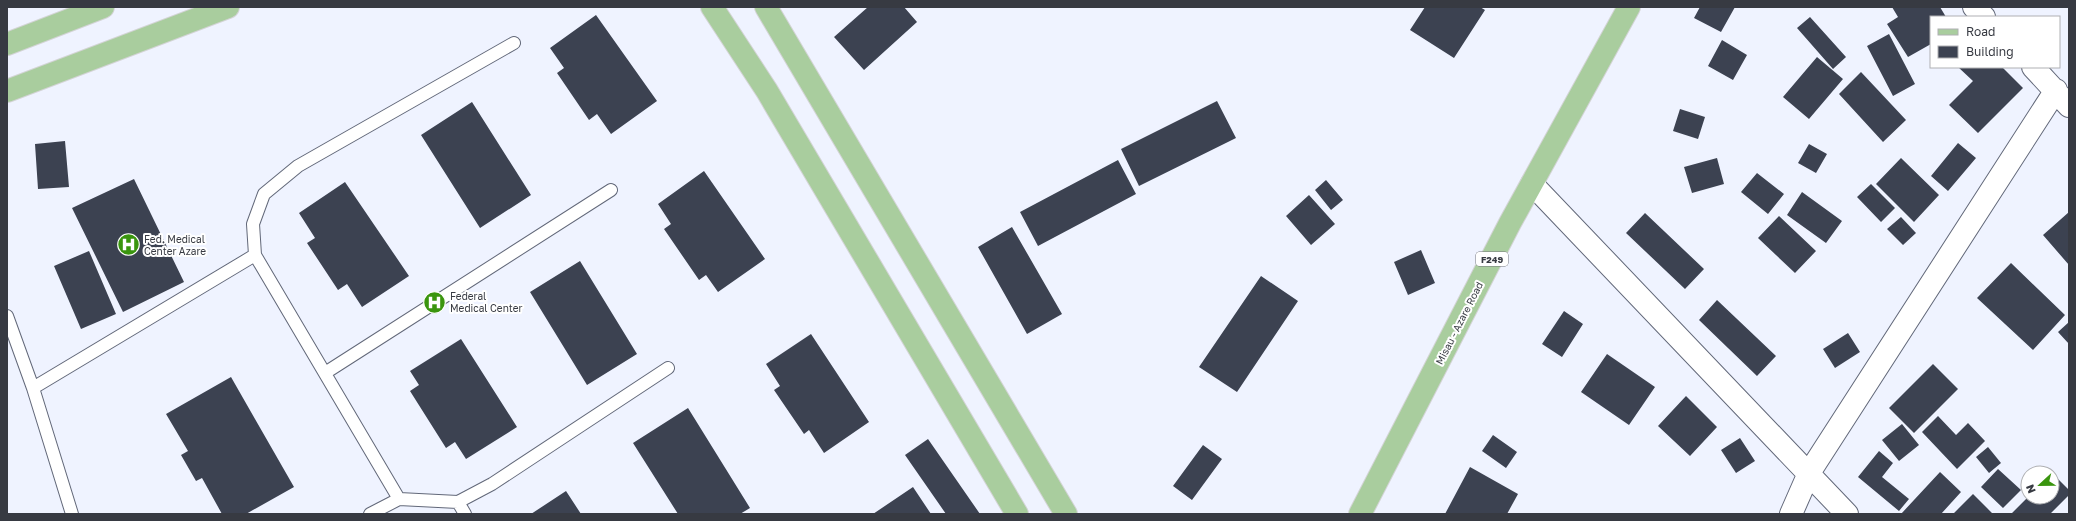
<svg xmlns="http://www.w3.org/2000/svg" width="2076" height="521" viewBox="0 0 2076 521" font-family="'Golos Text',sans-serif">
<rect width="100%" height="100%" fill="#eff3ff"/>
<!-- building -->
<path fill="#3c4251" d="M868 7H904L917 22 864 70 834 37Z
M1425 7H1480L1485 10 1454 58 1410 30Z
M1700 7H1735L1721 32 1694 18Z
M1892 7H1940L1946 17H1931V44L1908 57 1887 24 1898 17Z
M596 15 657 101 611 134 597 114 589 120 557 73 564 68 550 48Z
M1810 17 1846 57 1833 69 1797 28Z
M1889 34 1915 84 1893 96 1867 46Z
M1722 40 1747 55 1733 80 1708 66Z
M1817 57 1843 79 1809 119 1783 97Z
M1958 67H2002L2023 88 1978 133 1949 105 1973 81Z
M1861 72 1906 120 1883 142 1839 94Z
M1217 101 1236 138 1139 186 1121 149Z
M472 102 531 195 480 228 421 135Z
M1680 109 1705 117 1698 139 1673 131Z
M65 141 69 187 38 189 35 144Z
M1958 143 1976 158 1948 191 1931 176Z
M1809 144 1827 154 1816 173 1798 163Z
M1717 158 1724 184 1692 193 1684 167Z
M1901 158 1939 195 1914 222 1876 184Z
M1118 160 1136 194 1038 246 1020 212Z
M704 171 765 259 718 292 706 275 699 280 664 229 671 224 658 204Z
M1757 173 1784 194 1768 214 1741 192Z
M134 179 184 282 123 312 72 208Z
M1326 180 1343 200 1331 210 1315 190Z
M345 182 409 276 362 307 347 284 338 290 307 243 315 238 299 213Z
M1871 184 1895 208 1881 222 1857 197Z
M1802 192 1842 221 1826 243 1787 215Z
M1309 195 1335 224 1311 245 1286 216Z
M2069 212V265L2043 235Z
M1645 213 1704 269 1685 289 1626 233Z
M1779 216 1816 251 1795 273 1758 238Z
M1901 217 1916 233 1903 245 1887 229Z
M1012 227 1062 314 1027 334 978 247Z
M1421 250 1435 283 1408 295 1394 262Z
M89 251 116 314 81 329 54 266Z
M580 261 637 354 587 385 530 292Z
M2011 263 2065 315 2033 350 1977 298Z
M1261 276 1298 301 1237 392 1199 367Z
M1717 300 1776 356 1757 376 1699 320Z
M1564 311 1583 324 1562 357 1542 344Z
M2069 322V344L2058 332Z
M1848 333 1860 352 1835 368 1823 349Z
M811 334 869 422 824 453 809 430 804 434 774 390 780 386 766 364Z
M461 339 517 427 466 459 455 442 446 448 410 391 419 385 410 371Z
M1607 354 1655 387 1629 425 1581 392Z
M1933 364 1958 389 1914 433 1889 408Z
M231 377 294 487 246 514H222L202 478 196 481 181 455 188 451 166 414Z
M1686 396 1717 427 1690 456 1658 426Z
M688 408 750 508 740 514H678L633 443Z
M1938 416 1956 435 1968 423 1985 441 1957 469 1922 432Z
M1902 424 1919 445 1899 461 1882 440Z
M1493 435 1517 452 1506 468 1482 451Z
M1740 438 1755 461 1736 473 1721 450Z
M928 439 980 514H946L905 455Z
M1203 445 1222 459 1192 500 1173 486Z
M1988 447 2001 463 1989 473 1976 457Z
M1879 451 1893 463 1882 477 1909 499 1899 511 1858 477Z
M1470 467 1518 494 1507 514H1445Z
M1998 469 2021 490 2003 508 1981 487Z
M1940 472 1961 492 1941 514H1901Z
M2052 473 2069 490V495L2050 514H2011L2028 497H2052Z
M913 487 931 514H873Z
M566 491 581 514H531Z
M1973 494 1993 514H1953Z"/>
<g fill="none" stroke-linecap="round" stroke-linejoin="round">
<defs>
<path id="lane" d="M7 316 33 388 72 514
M325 373 611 190
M33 388 255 255
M399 499 255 255 253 224 264 194 298 166 514 43
M458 502 465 514
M370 514 399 499 458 502 492 484 668 368"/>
<path id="street" d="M1974 7 1984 17
M2033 67 2069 106
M1532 184 1847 514
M1791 514 1809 473 2056 90"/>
<path id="primary" d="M712 7 767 91 1017 514
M766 7 1066 514
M7 44 103 7
M7 91 228 7
M1360 514 1510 223 1629 7"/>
</defs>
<!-- lane casing -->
<use href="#lane" stroke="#626879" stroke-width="14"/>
<!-- street casing -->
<use href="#street" stroke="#626879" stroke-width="24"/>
<!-- primary casing -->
<use href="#primary" stroke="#d3d4d5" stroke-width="24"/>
<!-- lane -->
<use href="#lane" stroke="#fff" stroke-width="12"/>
<!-- street -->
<use href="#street" stroke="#fff" stroke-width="22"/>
<!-- primary -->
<use href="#primary" stroke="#a9cd9e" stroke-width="22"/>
</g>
<!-- icons -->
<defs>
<symbol id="hospital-disc" viewBox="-11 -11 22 22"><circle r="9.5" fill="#3a950e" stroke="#fff"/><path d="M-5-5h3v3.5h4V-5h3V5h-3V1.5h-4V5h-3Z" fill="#fff"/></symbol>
</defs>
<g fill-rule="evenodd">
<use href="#hospital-disc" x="116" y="232" width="25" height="25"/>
<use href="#hospital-disc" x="422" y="290" width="25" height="25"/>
</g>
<g text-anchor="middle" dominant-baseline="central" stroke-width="4" stroke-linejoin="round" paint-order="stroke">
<!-- shield labels -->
<rect fill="#fff" stroke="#73757b" stroke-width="1" x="1476" y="252" width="32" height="14" rx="3"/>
<g font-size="9" font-weight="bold" fill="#373a42">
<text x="1492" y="259">F249</text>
</g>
<!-- poi labels -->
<g font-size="10" fill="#373a42" stroke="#fff" text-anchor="start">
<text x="144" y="239">Fed. Medical<tspan x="144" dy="12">Center Azare</tspan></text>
<text x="450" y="296">Federal<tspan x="450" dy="12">Medical Center</tspan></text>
</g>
<!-- street labels -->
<g font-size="10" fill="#373a42" stroke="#fff">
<text transform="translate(1459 323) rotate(-63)">Misau - Azare Road</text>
</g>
</g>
<!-- border -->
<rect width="2076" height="521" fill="none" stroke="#373a42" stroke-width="16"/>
<!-- legend -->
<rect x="1930" y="16" width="130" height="52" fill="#ffffff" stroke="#afb0b3"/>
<rect x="1938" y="29" width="20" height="6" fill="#a9cd9e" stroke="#afb0b3"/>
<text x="1966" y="36" font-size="12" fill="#373a42">Road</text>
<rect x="1938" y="46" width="20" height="12" fill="#3c4251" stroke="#afb0b3"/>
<text x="1966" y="56" font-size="12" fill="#373a42">Building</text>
<!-- north arrow -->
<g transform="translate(2040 485) rotate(248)"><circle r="19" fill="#ffffff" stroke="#afb0b3"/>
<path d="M0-3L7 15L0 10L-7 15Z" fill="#3a950e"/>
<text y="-6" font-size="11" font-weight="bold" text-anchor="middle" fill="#373a42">N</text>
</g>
</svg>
